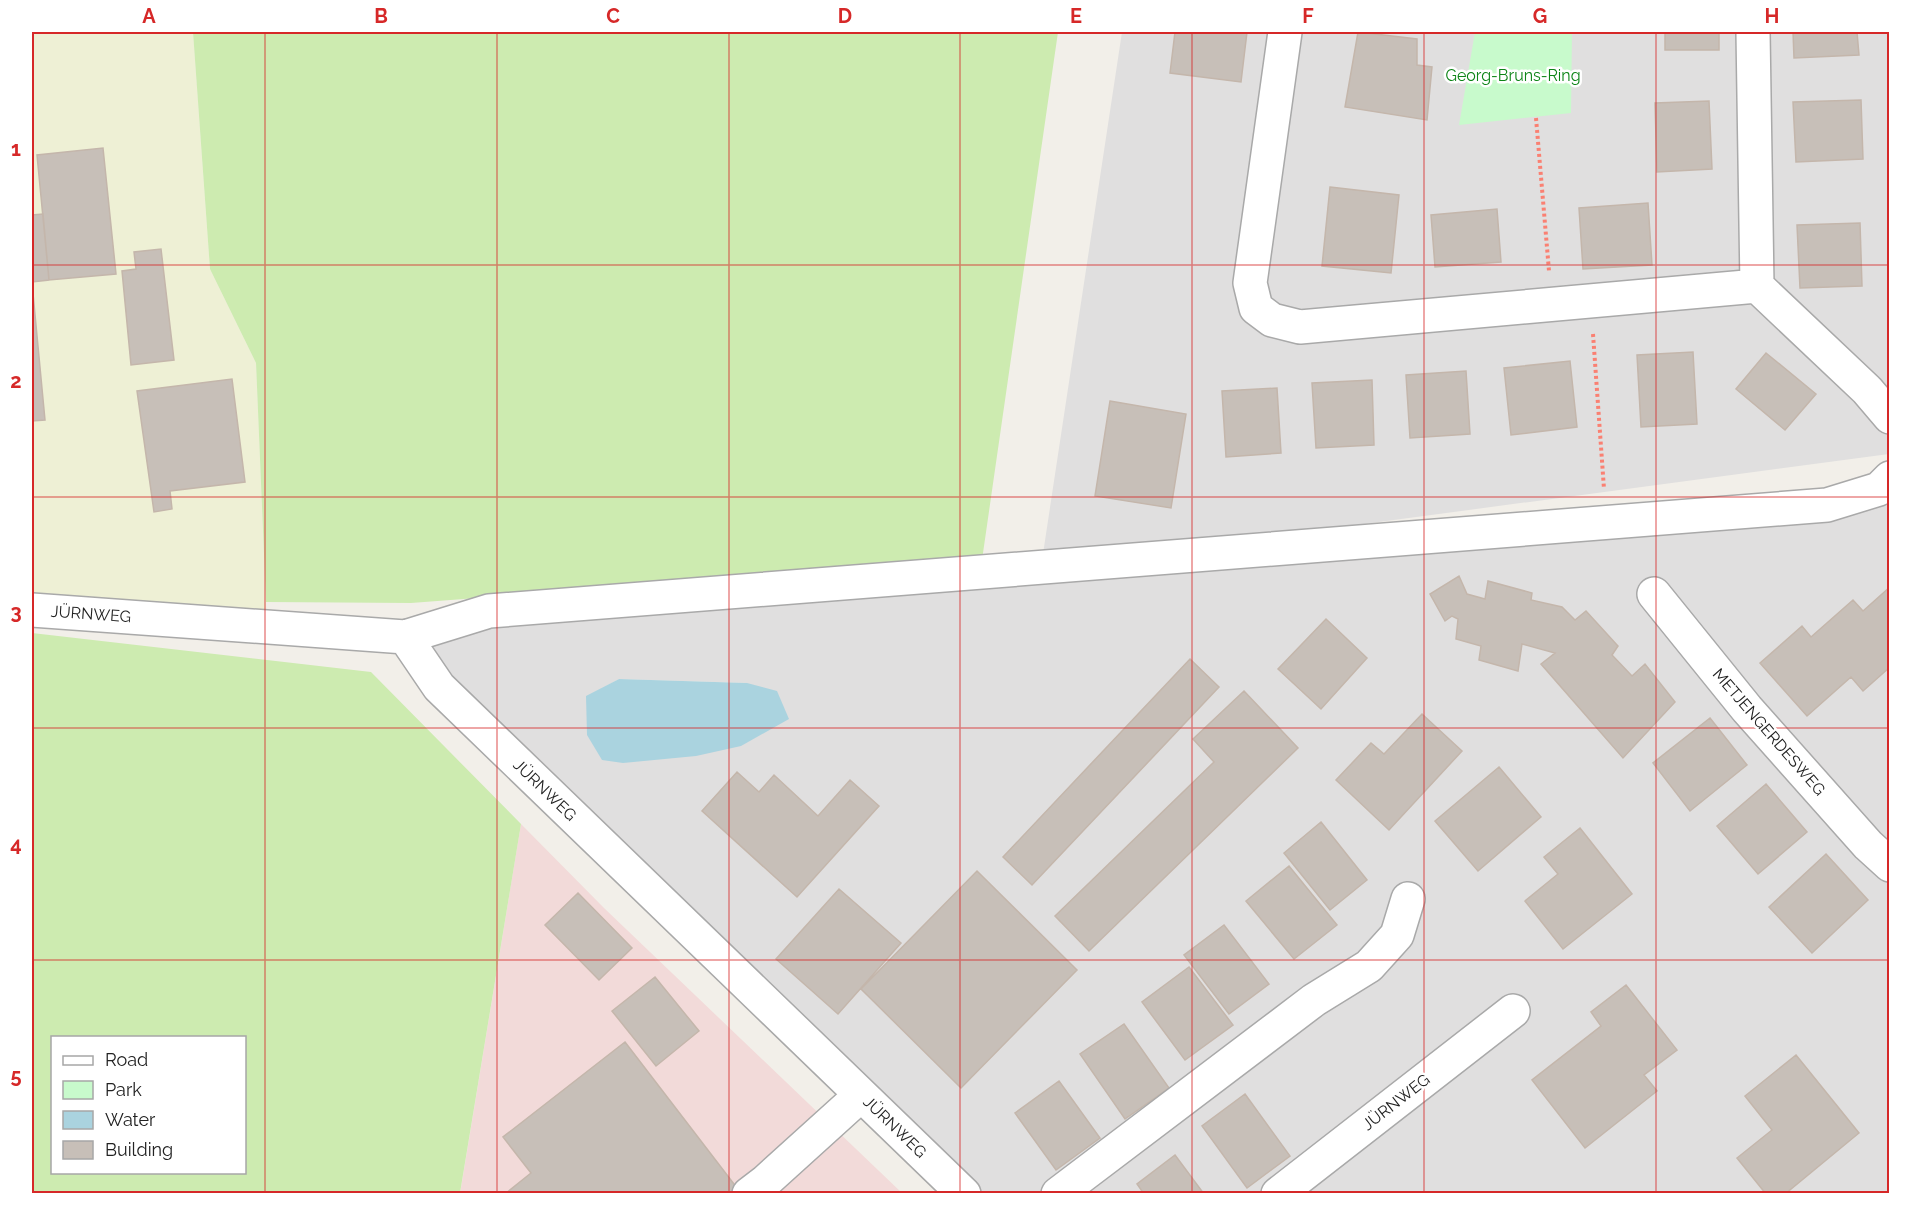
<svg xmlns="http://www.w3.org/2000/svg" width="1921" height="1225" viewBox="0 0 1921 1225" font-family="Raleway,sans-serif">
<rect width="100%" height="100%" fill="#f2efe9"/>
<!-- residential -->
<path fill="#e0dfdf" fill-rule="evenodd" d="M1122 32H1889V454L1041 567Z
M1889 484V1193H977L405 637 1392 541ZM619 679 747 683 586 697Z"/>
<!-- commercial -->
<path fill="#f2dad9" d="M521 824 604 908 902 1193 460 1194Z"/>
<!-- farmland -->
<path fill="#eef0d5" d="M32 32H193L210 269 256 363 267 627 32 602Z"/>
<!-- grass -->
<path fill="#cdebb0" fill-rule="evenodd" d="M193 32H1058L982 560 411 603 266 602 256 363 210 269Z
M32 633 371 672 521 824 460 1193H32ZM52 1038H244V1172H52Z"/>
<!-- park -->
<path fill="#c8facc" d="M1475 32H1572L1571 113 1459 125Z"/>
<!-- water -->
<path fill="#aad3df" d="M619 679 747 683 777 691 789 719 741 746 696 756 623 763 602 760 587 735 586 696Z"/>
<!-- building -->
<path fill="#c7bfb8" stroke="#c4b6ab" stroke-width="1.5" d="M1175 32H1247L1241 82 1170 73Z
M1358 32 1417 39V65L1432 67 1427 120 1345 107Z
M1665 32H1719V50H1665Z
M1793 32H1857L1859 55 1794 58Z
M1861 100 1863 159 1796 162 1793 102Z
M1709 101 1712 169 1657 172 1655 103Z
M103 148 116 274 49 280 37 155Z
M1330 187 1399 195 1391 273 1322 266Z
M1648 203 1652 265 1583 269 1579 208Z
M1497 209 1501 262 1435 267 1431 215Z
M43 214 49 280 32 282V215Z
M1860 223 1862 286 1800 288 1797 225Z
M161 249 174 360 131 365 122 271 136 269 134 252Z
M32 283 45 420 32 421Z
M1693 352 1697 424 1641 427 1637 355Z
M1766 353 1816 394 1785 430 1736 389Z
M1570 361 1577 427 1511 435 1504 368Z
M1466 371 1470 434 1410 438 1406 375Z
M232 379 245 482 170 491 172 509 154 512 137 391Z
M1372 380 1374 445 1316 448 1312 383Z
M1277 388 1281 453 1226 457 1222 391Z
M1110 401 1186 414 1171 508 1095 496Z
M1459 576 1467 594 1485 599 1488 581 1532 593 1531 600 1562 607 1575 620 1586 611 1618 646 1612 655 1632 676 1645 664 1675 702 1623 758 1541 664 1555 653 1522 644 1518 671 1479 660 1481 646 1456 639 1458 619 1452 616 1445 621 1430 594Z
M1890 587V667L1863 691 1851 677 1807 716 1760 663 1802 626 1811 637 1853 600 1863 611Z
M1326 619 1367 658 1321 709 1278 669Z
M1190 659 1219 687 1032 885 1003 857Z
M1244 691 1298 748 1089 951 1055 916 1214 762 1193 739Z
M1422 714 1462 751 1389 830 1336 780 1371 743 1384 754Z
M1710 718 1747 765 1690 811 1653 763Z
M1499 767 1541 817 1478 871 1435 821Z
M737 772 759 792 774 775 818 816 850 780 879 806 797 897 702 811Z
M1766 784 1807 832 1758 874 1717 826Z
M1321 822 1367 880 1330 910 1284 853Z
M1580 828 1632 894 1563 949 1525 901 1558 874 1544 857Z
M1826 854 1868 900 1812 953 1769 907Z
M1289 866 1337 925 1294 959 1246 901Z
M977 871 1077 970 961 1088 861 989Z
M839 889 901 943 838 1014 776 959Z
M578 893 632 948 599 980 545 925Z
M1224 925 1269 984 1229 1014 1184 955Z
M1189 967 1233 1025 1185 1060 1142 1002Z
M655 977 699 1031 656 1066 612 1011Z
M1626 985 1677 1050 1644 1075 1657 1091 1585 1148 1532 1080 1601 1026 1591 1012Z
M1124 1024 1169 1088 1125 1119 1080 1054Z
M625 1042 737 1188 731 1194H505L531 1173 503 1137Z
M1796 1055 1859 1133 1785 1194H1766L1737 1158 1772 1130 1745 1096Z
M1059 1081 1100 1138 1056 1170 1015 1113Z
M1245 1094 1290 1156 1247 1188 1202 1126Z
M1175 1155 1204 1194H1144L1137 1184Z"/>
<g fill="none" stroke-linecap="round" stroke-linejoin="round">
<defs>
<path id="minor" d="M1285 32 1250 283 1256 308 1272 320 1300 327 1757 286
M1753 32 1757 286 1867 390 1890 417
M1654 594 1747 709 1868 845 1890 865
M32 610 405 637 439 687 964 1194
M405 637 489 611 1827 505 1879 489 1890 478
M749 1194 766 1181 861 1095
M1058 1194 1314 1000 1369 966 1397 935 1408 899
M1278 1194 1513 1011"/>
</defs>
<!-- minor casing -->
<use href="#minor" stroke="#a9a9a9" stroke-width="36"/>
<!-- path -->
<path stroke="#fa8072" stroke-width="4" stroke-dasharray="3 3" stroke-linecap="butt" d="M1536 118 1549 271
M1593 334 1604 489"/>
<!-- minor -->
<use href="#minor" stroke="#fff" stroke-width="33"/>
</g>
<!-- grid -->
<path fill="none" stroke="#d62828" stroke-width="1.5" stroke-opacity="0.55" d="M265 32V1194M497 32V1194M729 32V1194M960 32V1194M1192 32V1194M1424 32V1194M1656 32V1194M32 265H1890M32 497H1890M32 728H1890M32 960H1890"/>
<g text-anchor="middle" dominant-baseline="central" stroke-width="5" stroke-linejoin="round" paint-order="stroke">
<!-- park labels -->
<g font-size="16" fill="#0c8416" stroke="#fff">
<text x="1513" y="75">Georg-Bruns-Ring</text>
</g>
<!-- street labels -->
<g font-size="16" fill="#222" stroke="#fff">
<text transform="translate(91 614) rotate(4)">JÜRNWEG</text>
<text transform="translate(1769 732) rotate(49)">METJENGERDESWEG</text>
<text transform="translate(545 790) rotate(44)">JÜRNWEG</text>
<text transform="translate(1396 1102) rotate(-38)">JÜRNWEG</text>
<text transform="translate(895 1127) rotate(44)">JÜRNWEG</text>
</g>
</g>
<!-- border -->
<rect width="1921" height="1225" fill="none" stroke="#ffffff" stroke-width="66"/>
<!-- legend -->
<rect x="51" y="1036" width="195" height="138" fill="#ffffff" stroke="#a7a7a7" stroke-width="1.5"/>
<rect x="63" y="1056" width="30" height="9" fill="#ffffff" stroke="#a7a7a7" stroke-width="1.5"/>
<text x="105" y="1066" font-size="18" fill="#222222">Road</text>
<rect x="63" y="1081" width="30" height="18" fill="#c8facc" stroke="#a7a7a7" stroke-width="1.5"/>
<text x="105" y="1096" font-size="18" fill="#222222">Park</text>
<rect x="63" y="1111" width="30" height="18" fill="#aad3df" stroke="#a7a7a7" stroke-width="1.5"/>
<text x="105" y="1126" font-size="18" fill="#222222">Water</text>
<rect x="63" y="1141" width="30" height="18" fill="#c7bfb8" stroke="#a7a7a7" stroke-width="1.5"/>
<text x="105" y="1156" font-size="18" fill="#222222">Building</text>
<rect x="33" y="33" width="1855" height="1159" fill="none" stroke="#d62828" stroke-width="2"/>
<g font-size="20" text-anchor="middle" font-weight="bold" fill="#d62828">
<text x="149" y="23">A</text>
<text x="381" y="23">B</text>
<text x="613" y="23">C</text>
<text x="845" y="23">D</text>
<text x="1076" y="23">E</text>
<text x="1308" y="23">F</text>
<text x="1540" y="23">G</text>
<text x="1772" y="23">H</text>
<text x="16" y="156">1</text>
<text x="16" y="388">2</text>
<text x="16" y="619">3</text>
<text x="16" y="851">4</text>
<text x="16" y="1083">5</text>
</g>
</svg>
